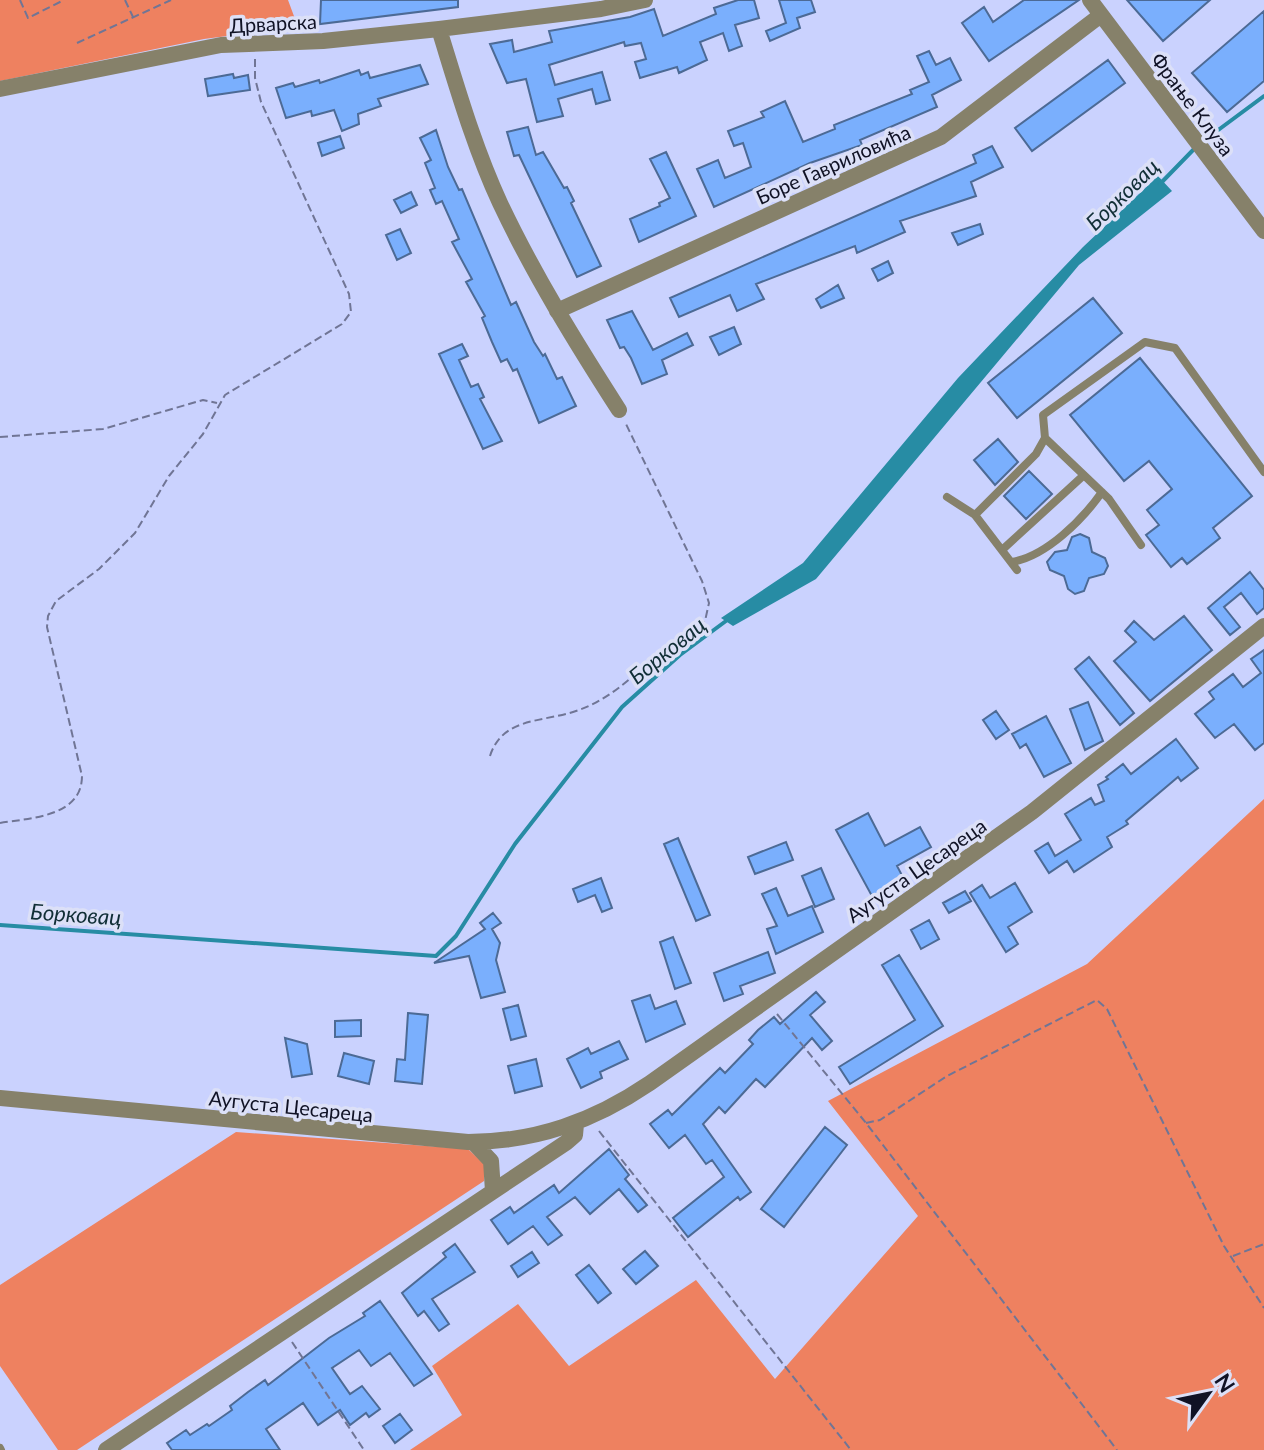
<svg xmlns="http://www.w3.org/2000/svg" width="1264" height="1450" viewBox="0 0 1264 1450" font-family="Lato,sans-serif">
<rect width="100%" height="100%" fill="#cad2fe"/>
<!-- green -->
<path fill="#ee8160" d="M0 0H288L298 27 204 39 0 81Z
M1264 799V1450H410L462 1415 432 1366 518 1304 569 1366 696 1280 775 1379 918 1216 828 1101 1087 964Z
M236 1132 468 1149 484 1164V1181L77 1450H58L0 1366V1285Z"/>
<!-- water -->
<path fill="#278ca4" d="M1158 176 1172 191 1079 265 816 579 733 626 721 618 803 563 958 378 1083 247Z"/>
<g fill="none" stroke-linecap="round" stroke-linejoin="round">
<!-- stream -->
<path stroke="#278ca4" stroke-width="4" d="M1202 142 1264 96
M1160 184 1195 148
M0 925 436 956 456 936 515 844 622 707 680 655 730 618"/>
</g>
<!-- building -->
<path fill="#7aaffd" stroke="#4c6a95" stroke-width="2" d="M321 0H458V7L320 24Z
M738 0H754L759 18 735 25 742 46 729 51 723 33 700 42 707 60 679 73 677 67 640 78 635 62 646 59 641 43 625 46 624 42 549 65 555 85 602 72 610 100 596 104 592 89 558 99 563 116 537 122 526 79 507 83 490 44 512 40 514 52 552 42 549 31 630 17 654 9 663 36 716 14 714 8Z
M779 0H811L815 12 797 18 800 28 770 41 766 31 786 23Z
M1024 0H1079L989 61 962 23 984 7 993 22Z
M1127 0H1210L1163 41Z
M1264 11V81L1227 112 1192 73Z
M929 51 936 65 950 58 961 80 932 95 937 107 860 140 862 145 810 163 714 207 697 169 718 160 725 178 751 167 743 143 734 146 728 131 764 117 761 112 785 101 803 142 835 129 834 125 912 94 910 90 929 82 917 56Z
M1108 60 1125 83 1032 151 1015 128Z
M420 65 428 84 378 99 381 106 358 114 359 124 342 131 334 110 312 116 311 111 286 118 276 88 293 83 295 87 319 80 320 83 359 70 361 75 368 72 370 78Z
M233 74 234 78 248 75 250 90 208 96 205 79Z
M528 127 536 155 543 152 564 188 567 187 574 201 571 203 601 266 577 277 519 155 514 156 507 132Z
M436 130 448 167 459 190 462 189 511 305 516 302 534 342 543 356 545 354 557 379 562 377 576 406 539 423 517 369 513 371 507 359 501 362 492 342 482 318 485 316 466 282 472 279 452 242 459 239 442 201 436 204 430 190 435 188 425 163 431 160 420 138Z
M340 136 344 148 322 156 318 143Z
M992 146 1003 167 971 182 976 196 900 221 905 232 857 253 855 246 756 284 764 299 737 311 730 295 679 317 670 298 976 163 973 155Z
M666 152 696 216 639 242 630 219 660 206 659 203 670 198 650 159Z
M411 192 417 205 401 213 394 200Z
M980 224 983 234 958 245 952 233Z
M400 229 411 253 397 260 386 235Z
M888 261 893 273 878 281 872 269Z
M838 285 844 298 821 308 816 299Z
M1093 298 1122 333 1017 418 988 383Z
M632 311 653 350 687 333 693 345 662 360 667 374 642 384 631 358 624 347 620 348 607 320Z
M734 327 741 344 719 355 710 337Z
M462 344 468 356 459 360 471 387 478 384 484 397 480 399 502 441 483 449 439 354Z
M1140 358 1252 496 1213 528 1220 538 1187 564 1182 558 1171 567 1146 535 1159 525 1147 510 1172 489 1149 461 1124 481 1070 415Z
M998 439 1018 462 995 485 974 460Z
M1029 471 1052 494 1026 519 1004 496Z
M1080 534 1089 538 1092 552 1105 558 1108 566 1104 574 1089 578 1084 591 1075 594 1068 589 1064 576 1050 570 1047 562 1055 552 1067 550 1072 537Z
M1250 572 1264 590V608L1257 614 1241 593 1224 607 1240 627 1230 635 1208 608Z
M1184 616 1212 650 1150 701 1114 661 1136 642 1125 631 1134 621 1154 640Z
M1264 650V743L1255 750 1234 724 1215 738 1195 714 1214 699 1209 692 1233 674 1243 687 1261 673 1251 659Z
M1089 657 1134 713 1120 725 1075 669Z
M1088 702 1103 741 1085 750 1070 709Z
M996 711 1009 730 996 739 983 720Z
M1046 716 1071 763 1044 777 1026 744 1020 748 1012 734Z
M1176 739 1198 768 1181 781 1178 777 1126 821 1128 824 1107 837 1112 847 1074 872 1067 861 1049 873 1035 851 1048 843 1055 856 1081 840 1065 814 1091 798 1095 805 1104 801 1098 785 1108 779 1106 777 1123 764 1131 774Z
M868 813 885 846 920 827 931 847 897 866 905 881 873 898 836 830Z
M678 838 710 915 696 921 664 844Z
M786 842 793 860 755 874 748 857Z
M821 868 834 899 815 907 802 876Z
M601 878 612 908 602 912 595 895 578 902 573 889Z
M1015 883 1032 912 1008 927 1018 944 1006 952 970 893 982 885 990 898Z
M776 888 788 916 812 906 823 932 776 954 767 929 777 926 762 894Z
M965 891 971 901 949 913 943 903Z
M493 913 501 923 492 929 500 943 496 960 505 992 481 998 469 956 434 963 485 929 480 923Z
M929 920 939 939 921 949 911 930Z
M673 937 691 983 675 989 660 942Z
M768 952 775 973 740 986 743 994 724 1001 714 973Z
M899 955 943 1026 850 1084 839 1067 915 1020 882 965Z
M816 992 825 1002 810 1015 832 1041 822 1050 812 1038 765 1087 756 1079 725 1113 719 1107 703 1124 751 1192 740 1200 738 1197 688 1237 673 1218 724 1177 712 1160 706 1164 685 1135 669 1148 650 1124 668 1110 672 1115 720 1068 725 1073 753 1044 749 1040 758 1030 774 1017 780 1024Z
M650 995 655 1009 676 1001 685 1024 646 1042 632 1001Z
M518 1005 526 1036 511 1040 503 1009Z
M408 1013 428 1015 422 1084 395 1081 397 1059 405 1060Z
M361 1020V1036L335 1037V1021Z
M285 1038 307 1044 312 1074 292 1077Z
M619 1041 628 1059 600 1072 602 1078 581 1088 567 1059 588 1048 591 1054Z
M344 1053 374 1061 369 1084 338 1076Z
M536 1059 542 1086 515 1093 508 1066Z
M825 1127 847 1145 784 1227 761 1209Z
M609 1149 629 1175 625 1179 647 1205 638 1212 619 1189 590 1214 575 1197 547 1217 562 1235 548 1245 533 1226 508 1244 491 1220 510 1207 514 1213 554 1185 559 1193Z
M455 1244 475 1272 432 1299 449 1324 439 1331 424 1311 418 1316 402 1293 446 1257 443 1253Z
M645 1251 658 1266 636 1284 623 1269Z
M532 1252 539 1263 518 1277 511 1266Z
M589 1265 611 1293 598 1303 576 1275Z
M380 1301 432 1374 414 1386 390 1353 371 1366 359 1350 332 1368 350 1394 362 1386 380 1409 369 1417 366 1413 350 1425 340 1410 318 1425 303 1403 266 1429 280 1450H172L167 1443 186 1430 190 1435 207 1424 209 1426 232 1410 230 1406 248 1392 265 1380 268 1385 329 1338 365 1316 363 1313Z
M400 1414 412 1430 395 1443 383 1426Z"/>
<g fill="none" stroke-linecap="round" stroke-linejoin="round">
<!-- path -->
<path stroke="#707595" stroke-width="2" stroke-dasharray="8 4" stroke-linecap="butt" d="M20 0 28 18 64 0
M125 0 133 17
M77 43 171 0
M0 437 103 429 203 400 217 403
M490 756C502 718 541 722 573 712 612 700 634 674 664 649 677 638 693 633 705 621L709 603 702 581 625 422
M0 823C30 818 82 817 82 776L47 627 48 616 56 601 99 569 135 533 169 476 203 434 225 395 342 324 351 312 349 294 261 102 255 78V59
M777 1014 866 1123 1117 1450
M866 1123 880 1120 947 1076 1097 1000 1107 1009 1224 1246 1264 1308
M599 1131 851 1450
M1233 1256 1264 1244
M292 1342 364 1450"/>
<!-- lane -->
<path stroke="#86816a" stroke-width="8" d="M947 497 975 515 1017 570
M975 515 1036 454 1045 438
M1141 545 1109 499 1045 438 1043 415 1145 342 1175 348 1264 472
M1002 550 1084 475
M1011 562C1046 557 1083 519 1102 492
M0 1448 1 1450"/>
<!-- street -->
<path stroke="#86816a" stroke-width="16" d="M1090 0 1264 231
M439 29C457 87 474 147 500 203 534 275 576 343 619 410
M0 89 221 45 323 41 439 29 601 9 645 0
M557 311 941 137 1101 15
M0 1098 468 1142C536 1142 594 1121 650 1083L1032 812 1264 626
M473 1142 491 1161 493 1191
M106 1450 567 1142 575 1135 576 1124"/>
</g>
<g text-anchor="middle" dominant-baseline="central" stroke-width="7" stroke-linejoin="round" paint-order="stroke">
<!-- street labels -->
<g font-size="20" fill="#101225" stroke="#dce0f7">
<text transform="translate(273 23) rotate(-3)">Дрварска</text>
<text transform="translate(1193 104) rotate(53)">Фрање Клуза</text>
<text transform="translate(833 164) rotate(-24)">Боре Гавриловића</text>
<text transform="translate(916 870) rotate(-35)">Аугуста Цесареца</text>
<text transform="translate(291 1106) rotate(6)">Аугуста Цесареца</text>
</g>
<!-- water labels -->
<g font-size="22" font-style="italic" fill="#112e36" stroke="#dce0f7">
<text transform="translate(1122 194) rotate(-44)">Борковац</text>
<text transform="translate(667 650) rotate(-39)">Борковац</text>
<text transform="translate(76 914) rotate(4)">Борковац</text>
</g>
</g>
<!-- north arrow -->
<g transform="translate(1208 1394) rotate(57)" stroke="#dce0f7" stroke-width="6" paint-order="stroke">
<path d="M0-6L14 30L0 20L-14 30Z" fill="#101225"/>
<text y="-12" font-size="22" font-weight="bold" text-anchor="middle" fill="#101225">N</text>
</g>
</svg>
